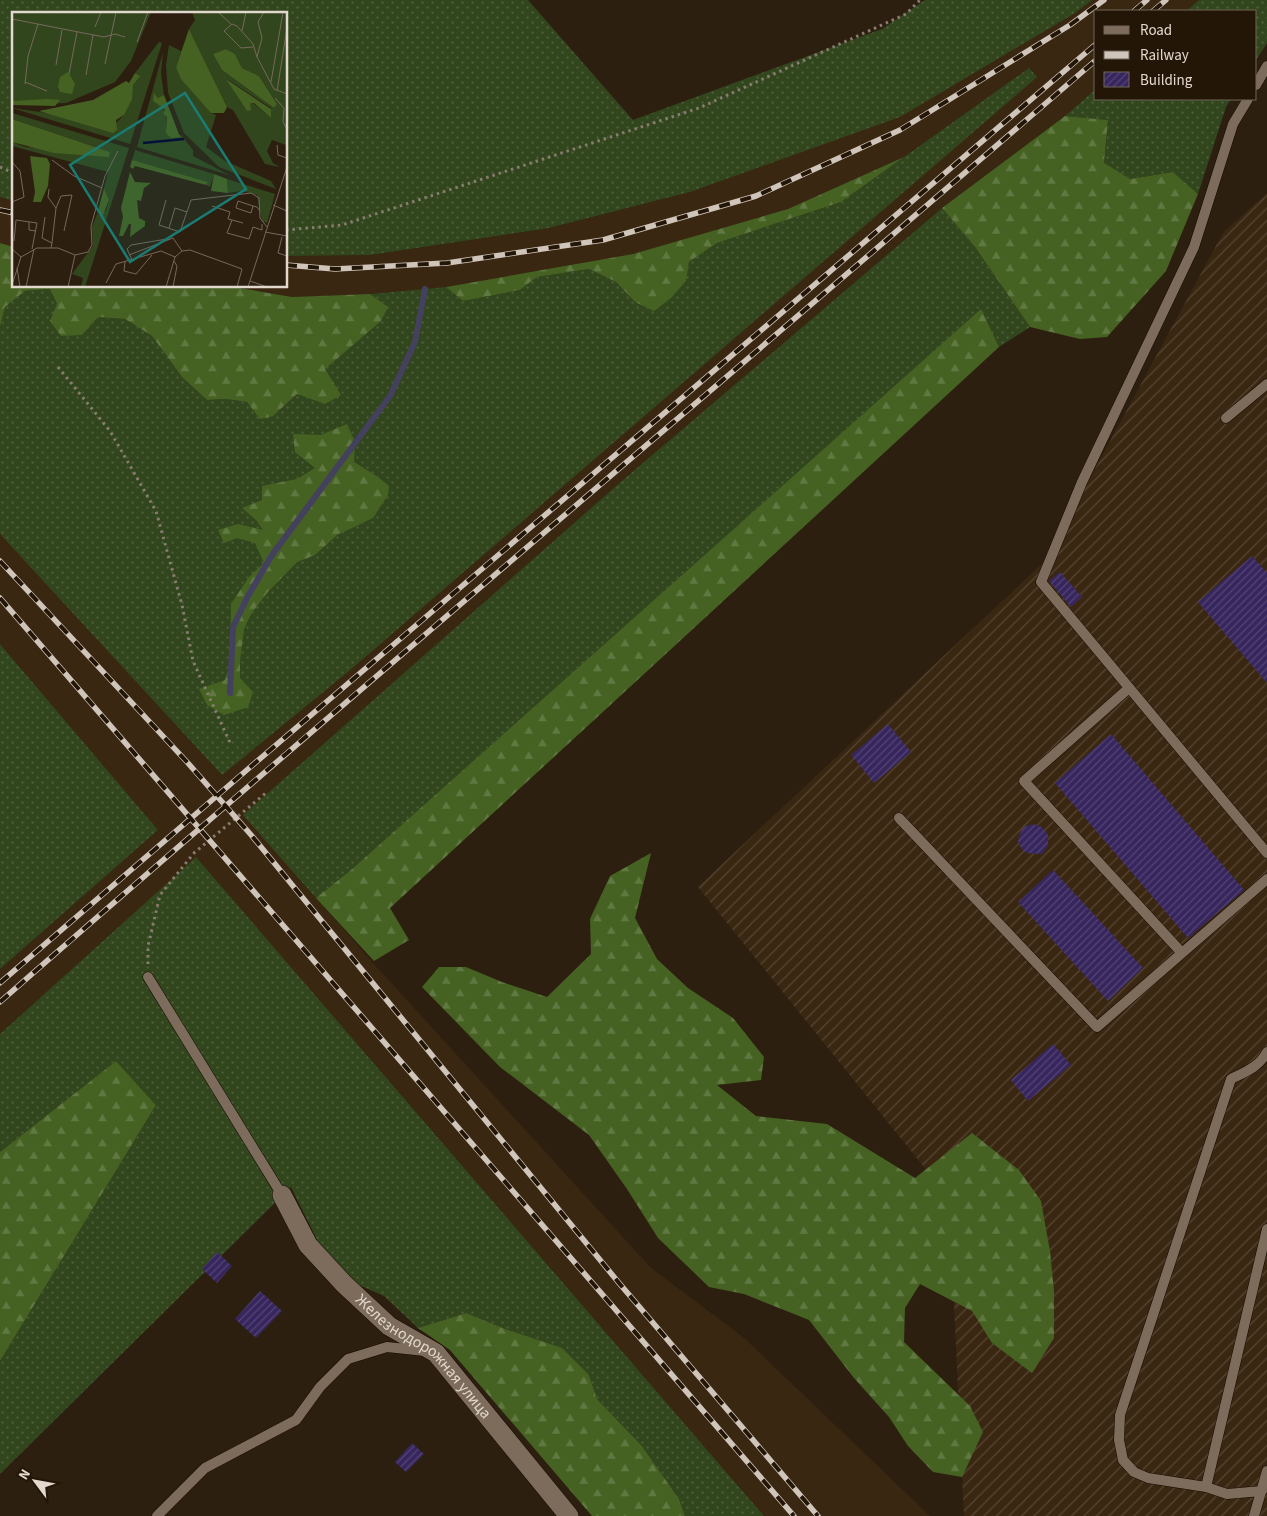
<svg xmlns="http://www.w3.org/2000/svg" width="1267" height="1516" viewBox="0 0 1267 1516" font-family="'Source Sans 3',sans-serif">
<defs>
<pattern id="industrial-furrows" width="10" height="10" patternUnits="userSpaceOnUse" patternTransform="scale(1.25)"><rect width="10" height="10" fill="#3a2712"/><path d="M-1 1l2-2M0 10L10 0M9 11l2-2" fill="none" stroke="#564633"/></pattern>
<pattern id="grass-dots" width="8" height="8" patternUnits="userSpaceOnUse" patternTransform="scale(1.25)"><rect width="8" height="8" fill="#32461d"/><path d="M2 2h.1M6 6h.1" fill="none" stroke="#4f603d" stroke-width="1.8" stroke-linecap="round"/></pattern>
<pattern id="forest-firs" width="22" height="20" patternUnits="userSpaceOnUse" patternTransform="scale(1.25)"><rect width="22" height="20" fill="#456222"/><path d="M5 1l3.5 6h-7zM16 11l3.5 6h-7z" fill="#607841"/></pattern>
<pattern id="building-hatch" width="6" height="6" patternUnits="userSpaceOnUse" patternTransform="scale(1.25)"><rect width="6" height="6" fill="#37265e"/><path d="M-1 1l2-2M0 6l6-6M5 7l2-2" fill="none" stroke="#544574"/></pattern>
</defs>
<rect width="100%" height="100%" fill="#2d1f10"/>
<!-- industrial -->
<path fill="url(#industrial-furrows)" d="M1267 193V1516H964L949 1198 698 887 1045 561 1223 233Z"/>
<!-- built -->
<path fill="#3a2712" d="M1083 0H1199L1186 11H1096V89L1065 116 942 208 624 479 244 815 373 963 651 1268 743 1337 930 1516H764L196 857 0 1034V969L158 830 0 644V533L222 775 1029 68 904 157 788 209 633 254 446 287 370 294 292 297 228 286H286V256L370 255 549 228 690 192 889 119Z
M0 197 14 201V247L0 243Z"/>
<!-- grass -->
<path fill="url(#grass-dots)" d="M0 0H528L633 120 882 29 925 0H1092L1075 13 900 117 690 192 549 228 370 255 286 256V14H14V201L0 197Z
M1199 0H1267V43L1256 60V11H1186Z
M1029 68 1037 77 349 671 222 775 0 534V327L5 307 25 291 50 289 57 304 82 335 98 317 125 319 152 336 182 377 207 400 226 399 247 402 273 416 341 354 387 307 370 294 446 287 463 301 520 290 537 277 589 269 616 282 635 302 685 281 689 262 717 243 841 202Z
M1096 89V99H1231L1226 107 1198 194 1173 172 1130 179 1104 164 1108 120 1065 116Z
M942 208 975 247 1030 327 999 347 981 310 352 869 316 898 243 815 624 479Z
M0 644 158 830 0 969Z
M196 857 764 1516H685L679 1499 642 1446 597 1399 589 1375 508 1330 466 1313 418 1328 384 1296 334 1274 291 1187 0 1474V1361L156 1105 116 1061 0 1152V1034Z"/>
<!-- forest -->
<path fill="url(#forest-firs)" d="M1065 116 1108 120 1104 163 1130 179 1173 172 1198 194 1166 271 1107 337 1080 339 1030 327 975 247 942 208Z
M904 157 841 202 717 243 689 262 686 281 671 298 654 311 635 302 616 282 589 269 537 277 520 290 463 301 446 287 633 254 788 209Z
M0 243 14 247V286H228L292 297 370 294 388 307 381 321 325 369 341 395 325 404 297 394 273 416 260 419 247 402 226 399 207 400 182 377 152 336 125 319 98 317 82 335 61 336 50 321 57 304 50 289 25 291 5 307 0 327Z
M981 309 999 347 390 908 409 940 374 961 316 898 352 869Z
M347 424 355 442 354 462 378 477 389 486 388 495 373 518 337 535 315 555 297 562 267 593 251 614 244 629 240 661V678L253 692 248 707 224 715 207 705 199 689 225 680 230 664 231 604 249 577 264 563 255 543 237 538 224 543 218 530 238 524 263 530 256 520 242 508 262 500V486L297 479 315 468 295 452 293 434 321 435Z
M651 853 635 918 657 959 688 988 733 1018 764 1057 761 1080 717 1085 756 1116 827 1124 915 1178 972 1133 1019 1170 1041 1201 1050 1251 1054 1291V1338L1032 1373 992 1343 972 1311 920 1284 905 1308 904 1342 970 1406 983 1432 962 1477 933 1472 908 1446 889 1417 854 1378 809 1320 744 1294 709 1287 658 1238 627 1189 589 1135 500 1067 422 987 439 967H466L502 982 547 997 591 954 590 919 610 876Z
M116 1061 156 1105 0 1361V1152Z
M466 1313 508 1330 562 1348 589 1375 597 1399 642 1446 679 1499 685 1516H592L450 1350 418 1328Z"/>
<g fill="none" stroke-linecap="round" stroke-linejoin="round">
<!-- stream -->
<path stroke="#44415e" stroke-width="6" d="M230 693 233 627 248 596 272 555 390 396 415 342 425 289"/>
</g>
<!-- building -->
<path fill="url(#building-hatch)" d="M1252 556 1267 573V683L1198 602Z
M1060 572 1082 597 1071 607 1049 581Z
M888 724 911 752 874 783 851 755Z
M1111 734 1244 890 1188 938 1055 783Z
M1033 824 1042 827 1048 835V845L1042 854 1026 853 1019 845 1018 840 1021 831 1024 827Z
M1053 870 1143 968 1108 1001 1018 902Z
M1053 1044 1071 1065 1028 1101 1011 1080Z
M217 1252 232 1266 217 1283 202 1269Z
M260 1291 282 1311 256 1338 235 1319Z
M412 1443 424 1454 406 1472 395 1462Z"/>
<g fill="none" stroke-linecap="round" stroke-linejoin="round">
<defs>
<path id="lane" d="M1256 85 1267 66
M1248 99 1233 124 1194 247 1082 482 1041 582 1267 853
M1226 418 1267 384
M1129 688 1024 781 1182 953
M899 818 1097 1027 1267 879
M148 977 282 1195
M1206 1487 1267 1229
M1262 1491 1227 1494 1206 1487 1148 1478 1134 1472 1123 1460 1119 1440 1120 1415 1231 1079C1245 1072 1259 1067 1267 1052
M157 1516 205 1468 296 1420 320 1387 348 1359 387 1347 425 1351
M1254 1516 1267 1471"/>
<g id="street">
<path id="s1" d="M282 1195 308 1245 344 1284 389 1326 436 1353 569 1516"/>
</g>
</defs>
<!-- lane casing -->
<use href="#lane" stroke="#150800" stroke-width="11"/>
<!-- street casing -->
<use href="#street" stroke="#150800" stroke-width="20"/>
<!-- path -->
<path stroke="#887c70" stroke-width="3" stroke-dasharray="2.5 4" stroke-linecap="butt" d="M0 167 14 173
M286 230 342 225 699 108 906 14 920 0
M58 367 110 431 156 511 182 605 193 661 231 745
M148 964V946L160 895 194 853 267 792"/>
<!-- lane -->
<use href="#lane" stroke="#7d6c5b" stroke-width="10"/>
<!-- street -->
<use href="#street" stroke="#7d6c5b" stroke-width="19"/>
<defs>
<path id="rail" d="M1134 11 1147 0
M1153 11 1166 0
M0 210 14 213
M286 265 335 269 447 263 603 240 756 196 900 130 1070 25 1104 0
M0 561 187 762 252 836 619 1283 818 1516
M0 598 794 1516
M0 983 248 769 1096 44
M0 1002C362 685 731 375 1096 60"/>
</defs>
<!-- rail casing -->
<use href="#rail" stroke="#d0c5bb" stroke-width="5.5"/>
<!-- rail -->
<use href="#rail" stroke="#231607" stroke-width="4" stroke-dasharray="11" stroke-linecap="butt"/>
</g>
<g text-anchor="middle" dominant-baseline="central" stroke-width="4.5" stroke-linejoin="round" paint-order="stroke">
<!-- street labels -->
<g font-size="16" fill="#e2d8ce" stroke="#231607">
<text stroke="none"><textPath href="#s1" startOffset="218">Железнодорожная улица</textPath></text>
</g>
</g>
<!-- overview -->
<g transform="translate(12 12)">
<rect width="275" height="275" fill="#2d1f10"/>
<path d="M0 0H139L119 49 103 70 54 91 11 93 0 90ZM180 0H275V142L274 133 260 128 255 139 261 151 268 155 253 152 221 98 215 95 177 17 183 8ZM214 37 223 42 230 56 247 64 265 92 262 96 210 58 201 42ZM215 67 259 96V106L241 91H238L235 99ZM147 30 150 31 118 132 0 96 104 111 111 104 121 73 127 64 123 61ZM157 33 169 39 164 55 199 101 204 103 194 135 213 149 259 169 264 177 207 155 172 121 156 81 154 53ZM151 40 149 61 152 84 146 86 143 82 144 90 154 98 155 121 169 123 181 138V144L217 163 125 135ZM0 101 117 136 73 275H69L71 266 60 262 81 234 80 215 86 199V203L94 199 97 188 92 176 96 160 0 134V130L14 135 98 140 0 107ZM123 138 202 162 198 175 194 173 196 170 120 148ZM215 167 263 182 255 211 250 209 245 183 229 179 216 181Z" fill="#32461d" fill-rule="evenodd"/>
<path d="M177 17 215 95 212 101H199L169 67 164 55ZM214 37 223 42 230 56 247 64 265 92 262 96 210 58 201 42ZM56 60 63 72 60 82 48 80 46 75 48 65ZM123 61 128 64 121 73 120 87 112 103 104 108 105 118 101 121 27 99 81 88 114 69 117 71ZM214 67 259 97V106L242 91H238L239 98 235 99ZM142 81 146 86 152 83 168 125 159 126 154 121 155 105 151 101 154 98 141 89ZM35 87 48 88 43 94 0 93V89ZM0 107 98 140 97 145 42 141 0 130ZM18 144 35 146 38 152 36 174 29 190H21L23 180ZM120 148 124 149 196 170 194 173 123 154 121 157 118 155ZM118 160 123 170 139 171 132 176 129 189 125 188 127 206 133 209V214L118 225 119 212H117L111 224H107L111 205 109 196ZM202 162 215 167 216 181 199 179ZM92 176 97 188 90 206 86 199Z" fill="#456222"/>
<path fill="none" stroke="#00002e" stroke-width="2.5" d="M131 131 172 127"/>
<path fill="none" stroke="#75695c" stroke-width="1" d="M206 0 219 12M0 7 92 25 103 22 113 25M83 15 89 0M230 19 234 0M125 30 136 0M241 35 229 36 212 19 220 12 225 14 241 32 245 45 250 26 246 10 252 0M245 45 262 77 275 82M93 52 104 0M44 53 50 18M57 62 65 20M74 63 81 23M13 70 35 79M259 70 271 0M13 72 16 44 26 12M265 79 275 16M263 86 272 96 271 110 275 117M265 133 266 143 275 146M40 148 62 164 90 176M0 150 8 159 12 185 0 190M37 177 36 185 44 196 40 231M154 188 147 213 168 220 179 188 239 181 247 186 248 206 255 215M261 193 275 199M200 194 218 200 216 207 220 208M241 194 239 201 224 196 226 189 241 194 245 195 248 199M44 196 49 184 60 183 52 219M33 205 30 226 40 231 39 236M17 210V218L24 219M231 211 220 208 215 221 237 227 241 215 250 218V212M157 216 163 196 175 200M253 220 275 224M270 225 266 241 275 244M2 229 4 208 25 211 20 237M0 237 9 245 25 236H46L63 243M117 243 161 226 170 239 178 238 230 257 225 275M120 248 115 237 119 233 155 227M113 250 112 259 124 262 140 243M5 256 8 275M238 269 255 275M94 271 104 252 149 239 163 245M0 273 9 245M14 275 22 237M56 275 63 243 76 240 80 233 79 214 93 164 106 139M154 275 163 245 170 239M161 275 165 254 162 249M236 275 275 155"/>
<path fill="#1a7b73" fill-opacity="0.15" stroke="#1a7b73" stroke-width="2.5" d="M173 81 234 177 118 250 58 153Z"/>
<rect width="275" height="275" fill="none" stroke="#e2d8ce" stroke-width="2.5"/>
</g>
<!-- legend -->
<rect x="1094" y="10" width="162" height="90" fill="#231607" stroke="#6f6457"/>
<rect x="1104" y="26" width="25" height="8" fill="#7d6c5b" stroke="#6f6457"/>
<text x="1140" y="35" font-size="15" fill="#e2d8ce">Road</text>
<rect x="1104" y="51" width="25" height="8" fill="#d0c5bb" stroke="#6f6457"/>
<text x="1140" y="60" font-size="15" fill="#e2d8ce">Railway</text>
<rect x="1104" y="72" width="25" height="15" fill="url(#building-hatch)" stroke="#6f6457"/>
<text x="1140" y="85" font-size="15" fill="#e2d8ce">Building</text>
<!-- north arrow -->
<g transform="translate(35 1481) rotate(302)" stroke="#231607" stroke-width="4" paint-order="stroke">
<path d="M0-4L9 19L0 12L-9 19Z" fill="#e2d8ce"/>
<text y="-8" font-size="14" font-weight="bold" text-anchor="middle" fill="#e2d8ce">N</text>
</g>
</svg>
